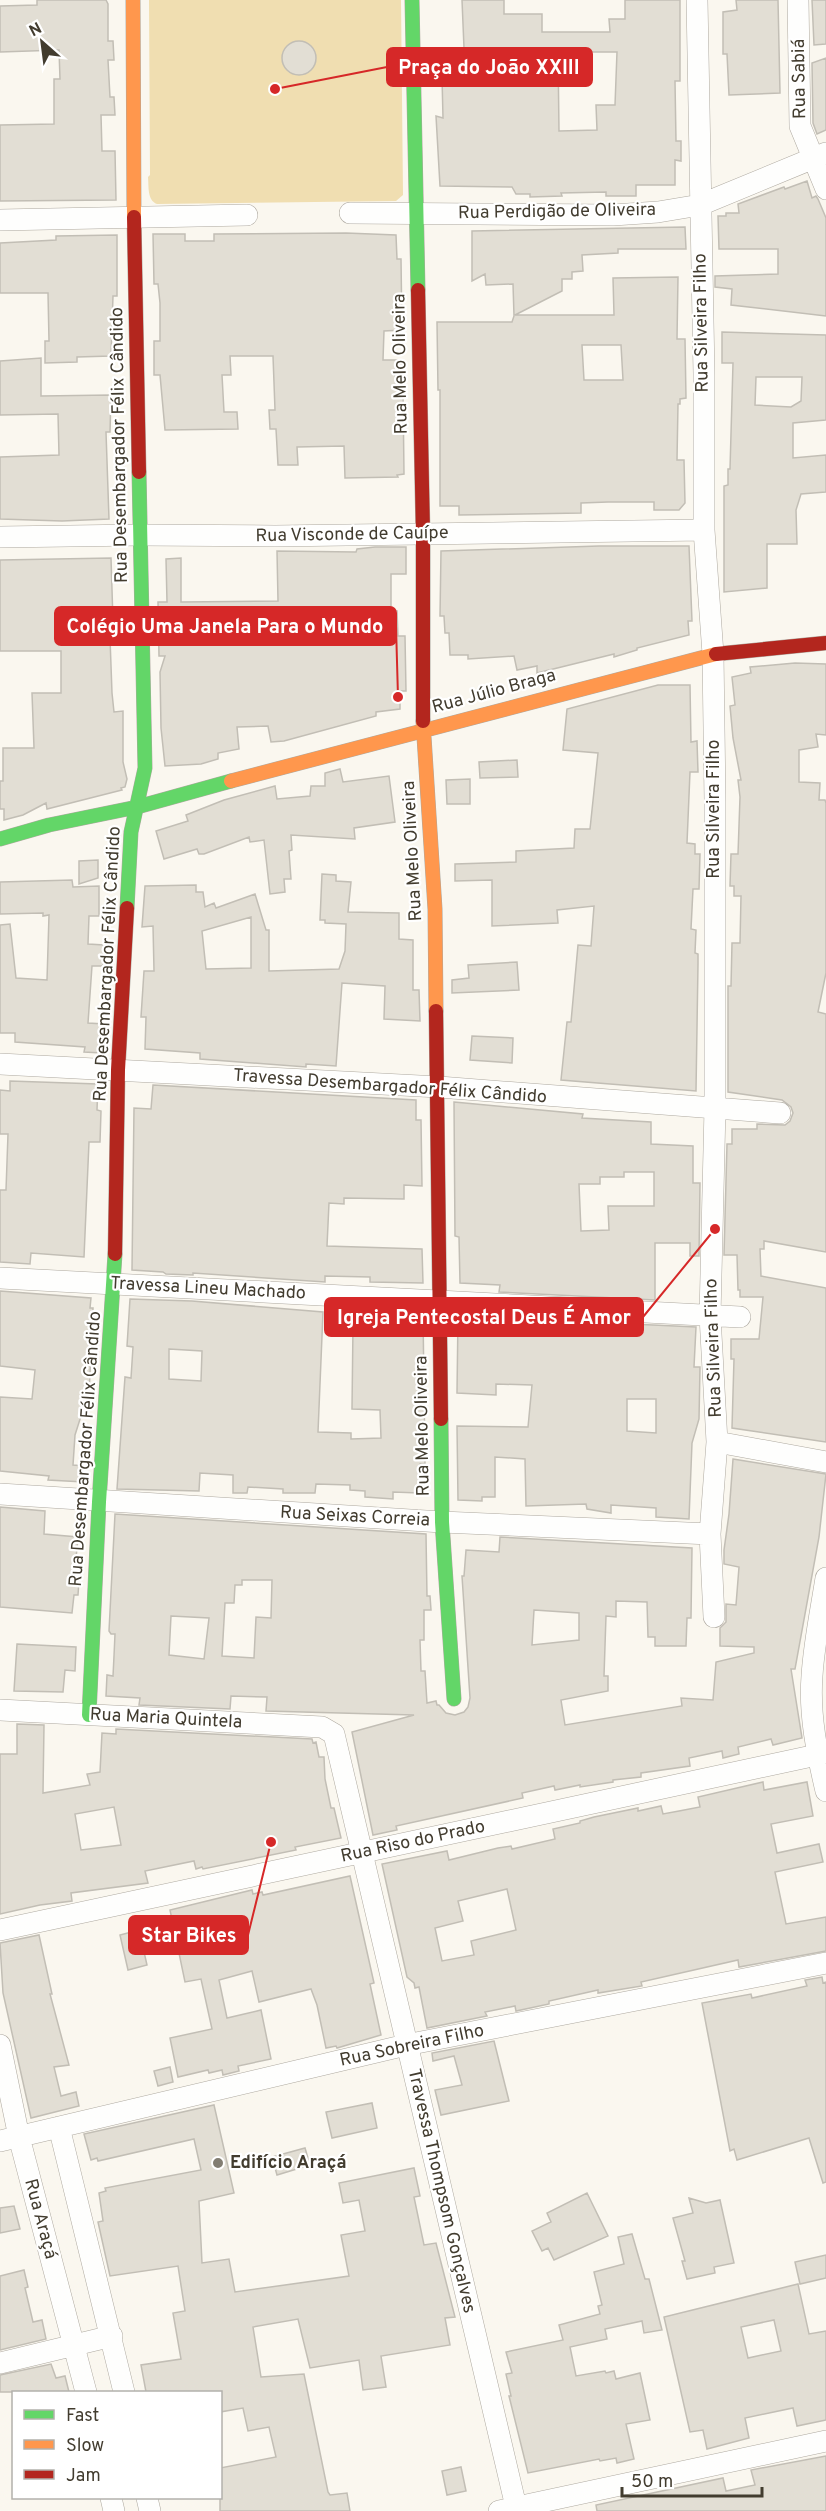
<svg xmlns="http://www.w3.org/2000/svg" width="826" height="2511" viewBox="0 0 826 2511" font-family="Overpass,sans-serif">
<rect width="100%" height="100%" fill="#faf7ef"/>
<!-- green -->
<path fill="#f0deb1" d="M149 0H401L403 195 396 201 157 204C147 200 149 187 148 177L150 175Z"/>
<!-- building -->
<path fill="#e2ded4" stroke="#c2beb5" stroke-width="1.5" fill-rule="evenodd" d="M37 0H106L108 4V41H113L114 60H108L110 97H114L115 115H101L102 151H115L116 200 0 201V125L54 124V79H60L59 50 0 52V6L37 5Z
M462 0H504V14H542V32H610L609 19H625V0H680V81H675L676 141H681V161L675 160V185H636V196H606V192L561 193 562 196 530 197V194H516L512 187 440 186 436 116 443 118 442 77 469 76 464 48ZM558 52H617L615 105H596L597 130 559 131Z
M736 0H778L780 93 729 95 727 54H723V12L737 10Z
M812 0H826V44L814 45Z
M282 58a17 17 0 1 1 34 0a17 17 0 1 1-34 0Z
M826 58V130L817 134 813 123 812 63Z
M807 181 812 198 816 196 818 199 826 218V316L731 305 732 289 715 287V276L778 274V249H719L718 216H726V213H739L738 204 784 187 785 189Z
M685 227 686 249H618V253L582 255 583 271 572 272V279H562V291L515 315H614L613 278 678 277 677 339H685L686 398 680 399V404H678L677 460H684L685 503 679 510H654V502H608L581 503V513L459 515V506H440V390H438L437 322H512L514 316 513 284 486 285 485 274 472 281V231ZM582 345H621L623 380H584Z
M346 233 396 235 397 259H401L402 330 384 331 383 360H402V372L395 376 403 391 404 474 397 475 398 477 345 478 344 446 297 447 298 465H278L276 429H270L269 410H275L273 356H230L231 375H222L224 412H237L238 429 165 430 160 375H154V341H160V303L158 284H154L153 234H185V241H214V234Z
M117 235V296H113L111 356 77 357V362L45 363V341H49L48 293H0V243L56 240V236Z
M722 332 826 335V420L793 423V458L826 455V492L801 494 796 510 797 544H767V588L724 592V486L728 485V469H730L733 363H722ZM756 377H802L801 401 791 407 755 405Z
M41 358V396L111 395 110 432H106L109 519 62 521 0 519V457L59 455 58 414 0 415V361Z
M599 546H689L692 621H688L689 635 637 648V650L614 657V654L537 673V666L517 670 514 656 468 659V655H450L449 633H445L444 616H440L441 551Z
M375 547H406V574H391V611H397L398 636H405L406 691H400V709L376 712V716L284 741 271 742 268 726 237 727 239 749 218 753V759L201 764 165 766 161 728 160 672 165 656H159L158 602H167L166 559 181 558V602L278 601 277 551 356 552 357 549Z
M111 558 113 621H121L122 639 110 638 112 693 114 712 123 711V762L127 779 125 787 121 788 122 790 47 809 46 803 23 815 4 820V809H0V781H3V748H34L32 693H61V651H0V560Z
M795 663 826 664V735L816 734 818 747 799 750V782L820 783 819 800H825L826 803V973L818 1012 826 1014V1252L764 1241V1249H760L761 1276 826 1288V1442L732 1428 734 1359H731V1339H759L763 1297H740V1290H738L737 1255H724L727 1144H732V1129H757V1124L785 1125 790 1121 793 1113 791 1107 782 1100 728 1092V986H731L732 943H740L741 896H734V886H730L731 854H738L740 797 738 780H741L733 738 730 706 735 705 732 677 751 673 750 667Z
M658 685H690L691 742 697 741 698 772H690L687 843 695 844V854H700L699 889H693L691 929 696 930 695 953 698 954V964L696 1091 561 1080 567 1022H571L578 945 591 946 594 906 557 910 558 923 492 926V880L455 881V864L516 862V851L574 848 575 829H590L598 753 563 750 567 709Z
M517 760 518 777 480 778 479 762Z
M340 769 343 782 389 776 395 822 354 828 355 839 291 835 292 850 289 851 291 879H284L285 892 270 894 264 840 250 842 249 837 204 854H199L197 849 164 859 156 831 188 821 186 815 224 800 275 786 277 799 310 796 311 786H325V773Z
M470 779V804H447L446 780Z
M98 860V878L79 884V861Z
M322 874 336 875V881L351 882 348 912 399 913V939L413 940V990H419L420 1021 384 1019 385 986 342 983 336 1066 306 1064V1067L200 1059V1053L145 1049 146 1017H141L144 971H154L153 926 142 927 145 886 196 885V892H203L205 907 214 903 216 908 255 894 266 930H269V971L339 969 345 951 346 924 325 923V920H320ZM251 917V968L206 969 202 931Z
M72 880 73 887 99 886V916H89L88 944 104 945 103 966H92L88 1023 104 1024 102 1053 84 1052 85 1047 15 1042V1033H0V925L10 924 16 978 47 980 49 915 43 916V913L0 914V882Z
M517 962 519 990 452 993V980L469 978 468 965Z
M472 1036 513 1038 512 1063 470 1060Z
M10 1081 98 1084 97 1110 101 1111 100 1142H89L84 1257 31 1253 30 1264 0 1262V1190H6L8 1134H0V1090L10 1091Z
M153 1085 416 1100V1120H421L422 1186 404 1185V1199L344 1198V1204L329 1203 327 1246 422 1249 423 1283 370 1282V1277L325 1276V1282L193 1273V1275L166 1274 163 1272 132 1270 134 1108 151 1109Z
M454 1102 583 1114 582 1118 651 1122V1144L693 1146V1183H700L699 1256H690V1243H655V1300L499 1292 500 1285 460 1283 459 1237 455 1236ZM624 1172H654V1206H608L609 1230 581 1231 579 1184H600V1177H624Z
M0 1291 91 1298 90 1308H93L88 1417 81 1416 75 1435 73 1465 85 1466 84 1482 48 1480 49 1476 0 1471V1397L32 1399 35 1370 0 1366Z
M130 1299 192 1301 323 1312 318 1432 351 1433V1439L381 1438 380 1410 352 1409 353 1326 364 1325V1312L423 1314 425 1464H420L419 1493 393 1492V1499L365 1497V1491L350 1490V1485L316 1484 315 1493H283V1489L248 1487 247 1493H233V1475L200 1473 199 1491 117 1489 125 1377 131 1378 133 1347 127 1346ZM169 1349 202 1351 201 1381 169 1379Z
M458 1317 562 1320V1326L578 1327V1332H610V1323L696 1327 694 1367H700L699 1419 692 1443 689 1519 656 1517V1508L611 1505V1513L587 1509 586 1504 526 1506 525 1459 495 1457V1497H482V1501L458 1500 457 1426 528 1427 532 1385 496 1384V1395L457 1393ZM627 1399H656V1433L627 1431Z
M733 1459 826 1474 819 1537 795 1669H791L802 1738 773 1745 771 1739 738 1747 739 1754 723 1758 722 1751 689 1758 690 1766 641 1773V1777L613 1780V1782L580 1787V1785L555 1790 554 1786 522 1793 523 1798 396 1826 397 1830 373 1835 352 1732 414 1715 266 1711 267 1697 231 1696 230 1709 139 1705 140 1698 106 1696 107 1675 113 1676 114 1656 115 1634H111L109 1631 115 1514 426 1534 427 1596H430L431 1610H424V1640H420L421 1671H425L427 1703 436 1701 437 1705H439L446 1713 455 1715 464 1712 468 1707 470 1698 462 1576H464L466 1550 499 1552 500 1537 692 1548 691 1618H687L686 1646H655V1637H648L647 1602 616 1601V1617L606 1616 604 1676H608V1691L561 1700 565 1725 682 1706 681 1698 713 1700 716 1662 754 1653V1647L720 1646V1628L726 1622V1604L736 1605 739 1567 724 1564V1550L729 1514ZM242 1580H272L271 1618 256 1617 254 1658 222 1656 225 1603H234L235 1585H242ZM534 1610 579 1613V1640L532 1645ZM171 1616 209 1618 204 1659 169 1655Z
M0 1507 45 1511 44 1534 78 1537 74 1580H79L78 1595H74L72 1613 0 1607Z
M17 1644 76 1647 75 1671 65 1670 63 1692 14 1691Z
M17 1724 44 1725 43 1793 90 1785 87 1774 100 1772 102 1733 116 1734V1729L312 1739 313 1743 316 1742 319 1757H324L325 1779 331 1808H334L341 1838 295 1847 296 1850 203 1869 202 1867 196 1869 194 1861 145 1871 148 1883 71 1893 72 1901 40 1905 0 1914V1754H17ZM114 1807 121 1845 81 1850 75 1814Z
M763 1782 764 1790 807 1782 813 1816 771 1824 777 1853 819 1844 823 1862 775 1872 786 1924 826 1917V1951L739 1967 738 1960 641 1982 642 1986 598 1993V1990L549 2001V2004L516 2011 515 2006 485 2012 487 2016 427 2028 419 1987 415 1988 414 1983 407 1977 382 1864 447 1851 449 1860 498 1848 511 1846 512 1849 555 1839 553 1829 580 1823V1821L594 1817 638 1808V1811L661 1806 663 1814 679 1811 700 1807 698 1797ZM507 1889 516 1930 471 1941 474 1955 442 1961 435 1928 463 1921 458 1901Z
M350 1876 374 1983 370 1984 381 2035 337 2048 336 2046 326 2048 317 2005 311 1989 259 2002 252 1971 219 1980 227 2018 261 2010 271 2059 238 2066 239 2071 223 2075 222 2070 209 2073 208 2070 178 2077 170 2038 212 2029 201 1979 185 1982 170 1910 252 1890 253 1894 262 1892 263 1895Z
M139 1930 147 1965 128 1970 120 1935Z
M39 1935 52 1994H50L69 2065 54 2067 61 2096 76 2092 79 2106 31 2118 3 1993 0 1943Z
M822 1977 823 1983 826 1982V2182L823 2183 809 2138 737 2160 734 2149 730 2151 702 2003 751 1994 752 1998 807 1986 805 1980Z
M494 2041 509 2101 441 2115 435 2090 462 2085 454 2056 433 2061 432 2053Z
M170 2067 173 2082 158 2086 154 2071Z
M372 2103 377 2128 332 2138 326 2112Z
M214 2105 234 2193 199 2201 202 2263 229 2259 235 2292 349 2276 341 2235 365 2231 359 2200 343 2203 339 2183 414 2168 420 2196 414 2197 424 2245 436 2243 455 2317 445 2318 450 2345 381 2356 386 2387 363 2390 359 2360 310 2368 298 2319 253 2327 261 2377 304 2374 328 2492 330 2495 347 2493 350 2511H220V2468L276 2457 269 2427 248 2431 243 2408 220 2412V2392H146L141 2365 181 2359 173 2313 185 2311 178 2266 110 2276 98 2222 103 2221 99 2193 106 2191 105 2188 201 2170 194 2139 98 2161 97 2158 91 2160 84 2134Z
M305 2148 310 2165 277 2175 272 2157Z
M587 2193 608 2236 554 2260 548 2248 542 2251 532 2231 551 2222 547 2213Z
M689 2198 706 2203 720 2200 734 2263 714 2267 715 2273 687 2279 682 2261H685L673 2218 693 2213Z
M14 2206 20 2229 0 2233V2208Z
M632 2234 645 2279H649L662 2330 644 2333 642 2321 605 2329 607 2339 570 2347 576 2376 605 2371 606 2373 614 2371 616 2379 640 2373 650 2420 626 2424 634 2459 617 2463 616 2458 600 2461 599 2459 528 2473 509 2396H511L506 2374 512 2373 506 2352 563 2340 559 2325 600 2314 598 2306 602 2305 594 2272 624 2264 618 2237Z
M826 2255V2278L800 2284 795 2262Z
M24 2270 28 2287 25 2288 33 2322 42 2320 46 2339 0 2350V2276Z
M798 2284 809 2334 826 2331V2420L797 2426 793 2408 745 2418 749 2438 707 2449 703 2430 690 2432 664 2317ZM774 2320 781 2351 748 2358 741 2327Z
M51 2364 56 2378 65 2376 69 2392H0V2375Z
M826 2456V2511H597L596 2505 723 2478 726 2491 755 2485 751 2470Z
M461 2467 466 2491 447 2495 442 2471Z"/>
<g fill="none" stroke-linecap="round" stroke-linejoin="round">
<defs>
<path id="street" d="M697 0 704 374V530L713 654 715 801V1108L710 1316 717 1442 710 1534 714 1617
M798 0 800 126 826 189
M350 213 613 215 658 212 700 205 826 153
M0 220 247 215
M0 537 139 535 275 536 704 530
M0 1064 439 1087 780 1113
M0 1278 740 1317
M717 1442 826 1462
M0 1494 442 1522 710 1534
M826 1578C821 1610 814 1643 812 1676 809 1715 817 1753 826 1791
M0 1710 322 1727 334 1734 517 2511
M0 1930 826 1753
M0 2045 19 2137 86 2392
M59 2127 124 2392
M0 2141 406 2045 826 1963
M0 2363 112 2336
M111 2498 114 2511
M147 2498 150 2511
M499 2511 826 2441"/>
<path id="fast" d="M412 0 418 290
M0 839 49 825 137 807 231 781
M127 908 131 832 145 768 139 472
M441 1419 442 1522 454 1699
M89 1715 99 1502 115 1254"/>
<path id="slow" d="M133 0 134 217
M423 721 435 909 436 1011
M231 781 716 654"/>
<path id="jam" d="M134 217 139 472
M418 290 423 534V721
M716 654 826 643
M436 1011 441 1419
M115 1254 118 1070 127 908"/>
</defs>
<!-- street casing -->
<use href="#street" stroke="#aea9a0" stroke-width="22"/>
<!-- fast casing -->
<use href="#fast" stroke="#aea9a0" stroke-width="15"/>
<!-- slow casing -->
<use href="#slow" stroke="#aea9a0" stroke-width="15"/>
<!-- jam casing -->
<use href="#jam" stroke="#aea9a0" stroke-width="15"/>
<!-- street -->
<use href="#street" stroke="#fefefd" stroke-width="21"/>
<!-- fast -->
<use href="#fast" stroke="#63d668" stroke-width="14"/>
<!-- slow -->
<use href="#slow" stroke="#ff974d" stroke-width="14"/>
<!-- jam -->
<use href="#jam" stroke="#b3261e" stroke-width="14"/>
</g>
<!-- markers -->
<circle fill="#827d72" stroke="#fff" stroke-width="2" cx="218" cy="2163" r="6"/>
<g text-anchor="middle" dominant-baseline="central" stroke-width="4.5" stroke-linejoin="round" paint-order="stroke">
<!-- street labels -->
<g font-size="18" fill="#423c2f" stroke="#fff">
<text transform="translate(800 79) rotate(-91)">Rua Sabiá</text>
<text transform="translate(557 212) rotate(-1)">Rua Perdigão de Oliveira</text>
<text transform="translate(702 323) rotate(-91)">Rua Silveira Filho</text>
<text transform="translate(401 364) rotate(-91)">Rua Melo Oliveira</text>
<text transform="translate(120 445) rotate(-91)">Rua Desembargador Félix Cândido</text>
<text transform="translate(352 535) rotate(-1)">Rua Visconde de Cauípe</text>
<text transform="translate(494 692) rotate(-15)">Rua Júlio Braga</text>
<text transform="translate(714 809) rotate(-90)">Rua Silveira Filho</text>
<text transform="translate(413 851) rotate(-93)">Rua Melo Oliveira</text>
<text transform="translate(108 964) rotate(-87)">Rua Desembargador Félix Cândido</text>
<text transform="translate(390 1087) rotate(4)">Travessa Desembargador Félix Cândido</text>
<text transform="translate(208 1289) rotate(3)">Travessa Lineu Machado</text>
<text transform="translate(714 1348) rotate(-92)">Rua Silveira Filho</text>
<text transform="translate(423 1426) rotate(-91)">Rua Melo Oliveira</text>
<text transform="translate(86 1449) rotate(-86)">Rua Desembargador Félix Cândido</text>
<text transform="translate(355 1517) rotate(3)">Rua Seixas Correia</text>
<text transform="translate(166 1719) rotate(3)">Rua Maria Quintela</text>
<text transform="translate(413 1842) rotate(-12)">Rua Riso do Prado</text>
<text transform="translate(412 2046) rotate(-12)">Rua Sobreira Filho</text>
<text transform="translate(441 2191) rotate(77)">Travessa Thompsom Gonçalves</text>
<text transform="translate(40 2219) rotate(75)">Rua Araçá</text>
</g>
<!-- poi labels -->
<g font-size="18" font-weight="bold" fill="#423c2f" stroke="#fff" text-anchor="start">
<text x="230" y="2163">Edifício Araçá</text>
</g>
</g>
<!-- callouts -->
<path fill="none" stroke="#d62828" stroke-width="2" d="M275 89L387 67M398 697L396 626M715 1229L643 1317M271 1842L248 1935"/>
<g fill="#d62828" stroke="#fff" stroke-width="2">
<circle cx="275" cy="89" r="6"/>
<circle cx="398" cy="697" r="6"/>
<circle cx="715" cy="1229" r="6"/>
<circle cx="271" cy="1842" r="6"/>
</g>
<g fill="#d62828" stroke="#d62828" stroke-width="2">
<rect x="387" y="48" width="205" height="38" rx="6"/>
<rect x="55" y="607" width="341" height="38" rx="6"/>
<rect x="325" y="1298" width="318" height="38" rx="6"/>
<rect x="129" y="1916" width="119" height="38" rx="6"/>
</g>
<g font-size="20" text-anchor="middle" font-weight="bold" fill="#fff">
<text x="489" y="74">Praça do João XXIII</text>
<text x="225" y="633">Colégio Uma Janela Para o Mundo</text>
<text x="484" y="1324">Igreja Pentecostal Deus É Amor</text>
<text x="189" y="1942">Star Bikes</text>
</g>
<!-- legend -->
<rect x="12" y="2391" width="210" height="108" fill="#ffffff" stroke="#b3b1ac" stroke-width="1.5"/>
<rect x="24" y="2410" width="30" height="9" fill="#63d668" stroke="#b3b1ac" stroke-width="1.5"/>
<text x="66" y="2421" font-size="18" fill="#423c2f">Fast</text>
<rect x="24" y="2440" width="30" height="9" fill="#ff974d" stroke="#b3b1ac" stroke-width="1.5"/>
<text x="66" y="2451" font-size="18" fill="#423c2f">Slow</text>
<rect x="24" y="2470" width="30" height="9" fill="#b3261e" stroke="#b3b1ac" stroke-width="1.5"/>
<text x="66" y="2481" font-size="18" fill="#423c2f">Jam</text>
<!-- north arrow -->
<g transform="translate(42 42) rotate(332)" stroke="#ffffff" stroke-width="4.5" paint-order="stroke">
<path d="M0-4.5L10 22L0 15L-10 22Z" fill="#423c2f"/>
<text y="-9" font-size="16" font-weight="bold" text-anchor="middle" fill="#423c2f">N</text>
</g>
<!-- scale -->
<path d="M622 2487v9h140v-9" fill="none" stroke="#423c2f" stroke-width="3"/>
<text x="631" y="2487" font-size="18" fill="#423c2f" stroke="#ffffff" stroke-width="4.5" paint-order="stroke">50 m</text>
</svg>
